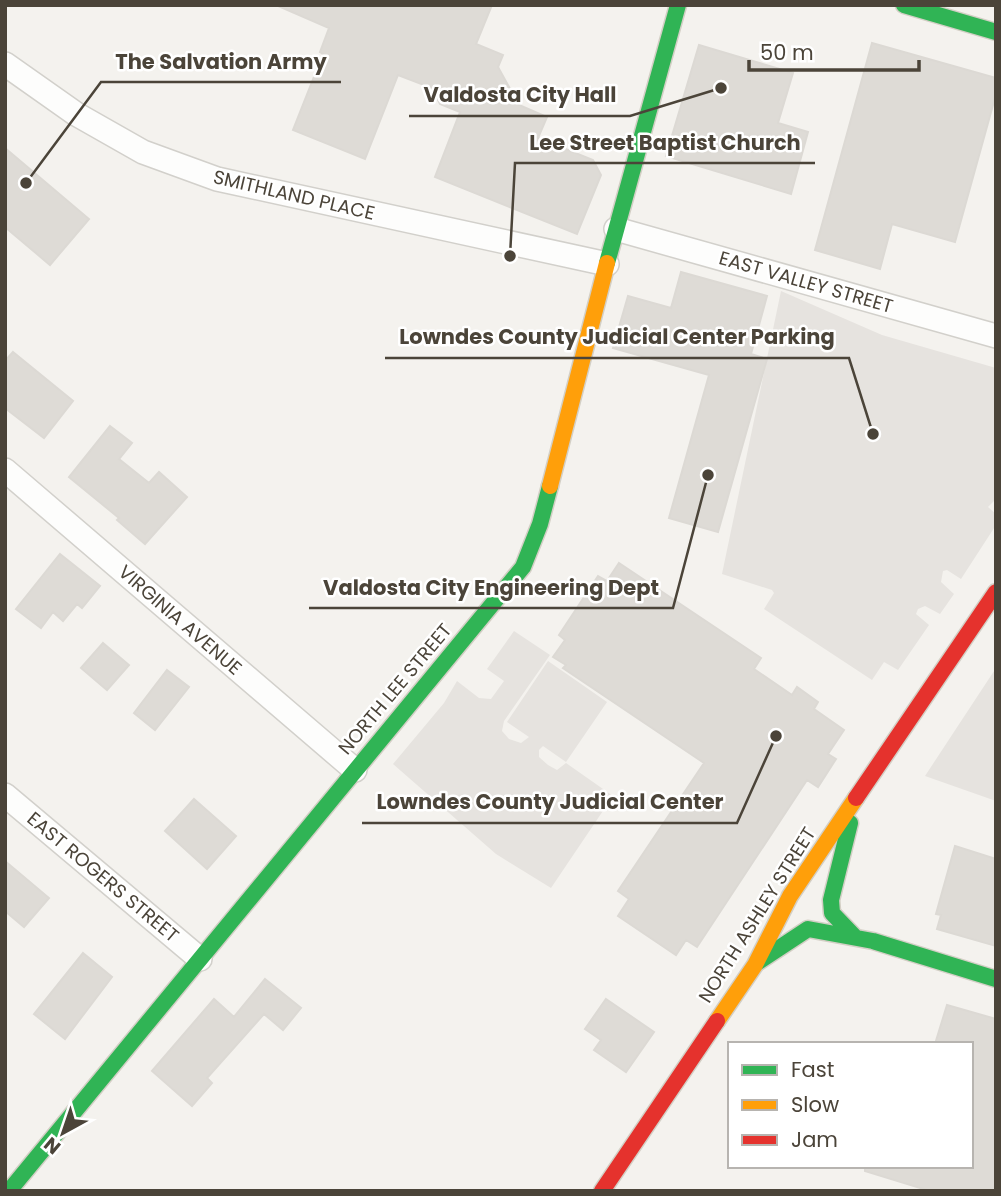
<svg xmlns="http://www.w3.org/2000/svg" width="1001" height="1196" viewBox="0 0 1001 1196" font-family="Poppins,sans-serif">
<rect width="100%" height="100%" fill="#f4f2ee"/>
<!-- parking -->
<path fill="#e6e3df" d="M781 291 882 335 996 368V499L988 507 996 514V525L961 579 947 570 943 571 941 582 954 594 940 614 925 606 918 609 916 614 929 625 898 670 884 662 872 680 764 609 774 593 772 590 722 574Z
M514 631 550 655 504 721 502 731 509 739 521 743 529 737 507 722 548 661 607 702 566 762 543 746 539 750V757L548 765 557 770 566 763 613 796 551 888 496 854 393 764 444 703 457 681 479 698 491 699 504 681 487 669Z
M996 668V801L925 776Z"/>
<!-- building -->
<path fill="#dedbd6" stroke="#dcd9d4" stroke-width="2" d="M276 5H492L476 44 503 55 498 67 519 105 547 117 538 138 593 160 601 175 577 234 435 177 460 112 440 104 432 88 398 75 365 159 293 130 323 54 320 52 329 28Z
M872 43 996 78V94L955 242 892 224 880 269 815 250Z
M699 45 793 73 778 123 808 132 791 194 666 156Z
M5 148 89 219 50 265 5 227Z
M681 272 767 296 751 354 767 359 718 532 669 518 709 375 613 348 628 296 671 308Z
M13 352 73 401 44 438 5 408V361Z
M110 426 132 443 119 459 149 483 159 472 187 497 145 544 117 520 119 518 69 477Z
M60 554 100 586 82 608 77 604 63 621 53 612 41 628 16 609Z
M619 563 761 658 754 669 792 695 797 687 818 702 814 709 844 730 828 754 836 759 818 787 807 780 697 947 686 940 676 955 618 916 629 899 618 891 704 763 563 668 566 665 553 657 565 640 559 635 598 576 607 581Z
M103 643 129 665 107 690 81 668Z
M167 670 189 687 155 730 134 713Z
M194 799 236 836 207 869 165 831Z
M955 846 996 859V946L937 929 941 915 936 914Z
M5 861 49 898 24 927 5 911Z
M83 953 112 977 65 1039 34 1014Z
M265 979 301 1008 283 1030 264 1014 207 1078 212 1083 192 1106 152 1071 214 999 234 1017Z
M606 999 654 1032 626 1072 594 1050 601 1040 585 1029Z
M947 1005 996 1019V1191H930L865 1171V1166H971V1044H935Z"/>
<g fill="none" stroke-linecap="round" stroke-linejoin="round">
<defs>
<path id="street" d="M5 64 76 114 143 152 217 179 607 264
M616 229 996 336
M5 470 355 770
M5 795 200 959"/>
<path id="fast" d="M904 5 996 32
M607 263 678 5
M850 823 831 900 832 913 855 937
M758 962 808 929 873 941 996 979
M9 1191 523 567 540 524 550 486"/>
<path id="slow" d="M550 486 607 263
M717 1021 755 965 790 896 856 798"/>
<path id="jam" d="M856 798 996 592
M602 1191 717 1021"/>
</defs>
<!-- street casing -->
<use href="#street" stroke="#d2d0cb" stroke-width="26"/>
<!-- fast casing -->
<use href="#fast" stroke="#d3cfc5" stroke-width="19"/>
<!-- slow casing -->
<use href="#slow" stroke="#d3cfc5" stroke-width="19"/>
<!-- jam casing -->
<use href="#jam" stroke="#d3cfc5" stroke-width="19"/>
<!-- street -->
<use href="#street" stroke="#fdfdfc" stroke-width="23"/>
<!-- fast -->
<use href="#fast" stroke="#30b455" stroke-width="16"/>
<!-- slow -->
<use href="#slow" stroke="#ff9f0a" stroke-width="16"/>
<!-- jam -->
<use href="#jam" stroke="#e5322d" stroke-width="16"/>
</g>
<g text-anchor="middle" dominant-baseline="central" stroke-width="5" stroke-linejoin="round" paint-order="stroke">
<!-- street labels -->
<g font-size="19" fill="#4b4439" stroke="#fff">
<text transform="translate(294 195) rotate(13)">SMITHLAND PLACE</text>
<text transform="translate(806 282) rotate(16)">EAST VALLEY STREET</text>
<text transform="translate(180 620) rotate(41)">VIRGINIA AVENUE</text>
<text transform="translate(395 689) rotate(-50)">NORTH LEE STREET</text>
<text transform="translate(103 877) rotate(40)">EAST ROGERS STREET</text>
<text transform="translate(757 915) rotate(-58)">NORTH ASHLEY STREET</text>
</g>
</g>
<!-- callouts -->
<path fill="none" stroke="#4b4439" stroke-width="2.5" d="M26 183L101 82H341M721 88L630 116H409M510 256L515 163H815M873 434L849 358H385M708 475L673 608H309M776 736L737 823H362"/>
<g fill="#4b4439" stroke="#fff" stroke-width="2.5">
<circle cx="26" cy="183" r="7"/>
<circle cx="721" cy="88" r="7"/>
<circle cx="510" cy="256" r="7"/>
<circle cx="873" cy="434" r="7"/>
<circle cx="708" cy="475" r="7"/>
<circle cx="776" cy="736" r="7"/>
</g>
<g font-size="21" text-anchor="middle" font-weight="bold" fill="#4b4439" stroke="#fff" stroke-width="5" stroke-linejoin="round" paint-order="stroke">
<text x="221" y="69">The Salvation Army</text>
<text x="520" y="102">Valdosta City Hall</text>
<text x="665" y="150">Lee Street Baptist Church</text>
<text x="617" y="344">Lowndes County Judicial Center Parking</text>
<text x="491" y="595">Valdosta City Engineering Dept</text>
<text x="550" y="809">Lowndes County Judicial Center</text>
</g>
<!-- border -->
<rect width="1001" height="1196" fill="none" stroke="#4b4439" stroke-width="14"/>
<!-- legend -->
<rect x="728" y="1042" width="245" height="126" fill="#ffffff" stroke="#b7b4b0" stroke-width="2"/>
<rect x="742" y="1065" width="35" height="10" fill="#30b455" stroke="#b7b4b0" stroke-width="2"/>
<text x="791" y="1077" font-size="21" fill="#4b4439">Fast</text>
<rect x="742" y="1100" width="35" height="10" fill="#ff9f0a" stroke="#b7b4b0" stroke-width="2"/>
<text x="791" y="1112" font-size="21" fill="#4b4439">Slow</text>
<rect x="742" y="1135" width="35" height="10" fill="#e5322d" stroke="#b7b4b0" stroke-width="2"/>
<text x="791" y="1147" font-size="21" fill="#4b4439">Jam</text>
<!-- north arrow -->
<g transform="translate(63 1133) rotate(220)" stroke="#ffffff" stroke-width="5" paint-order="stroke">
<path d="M0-5L12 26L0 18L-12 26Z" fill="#4b4439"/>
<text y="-10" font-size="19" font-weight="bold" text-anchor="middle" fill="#4b4439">N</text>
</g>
<!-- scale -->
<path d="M749 60v10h170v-10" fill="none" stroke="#4b4439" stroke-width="3.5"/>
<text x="760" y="60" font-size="21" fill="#4b4439" stroke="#ffffff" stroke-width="5" paint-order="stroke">50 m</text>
</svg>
